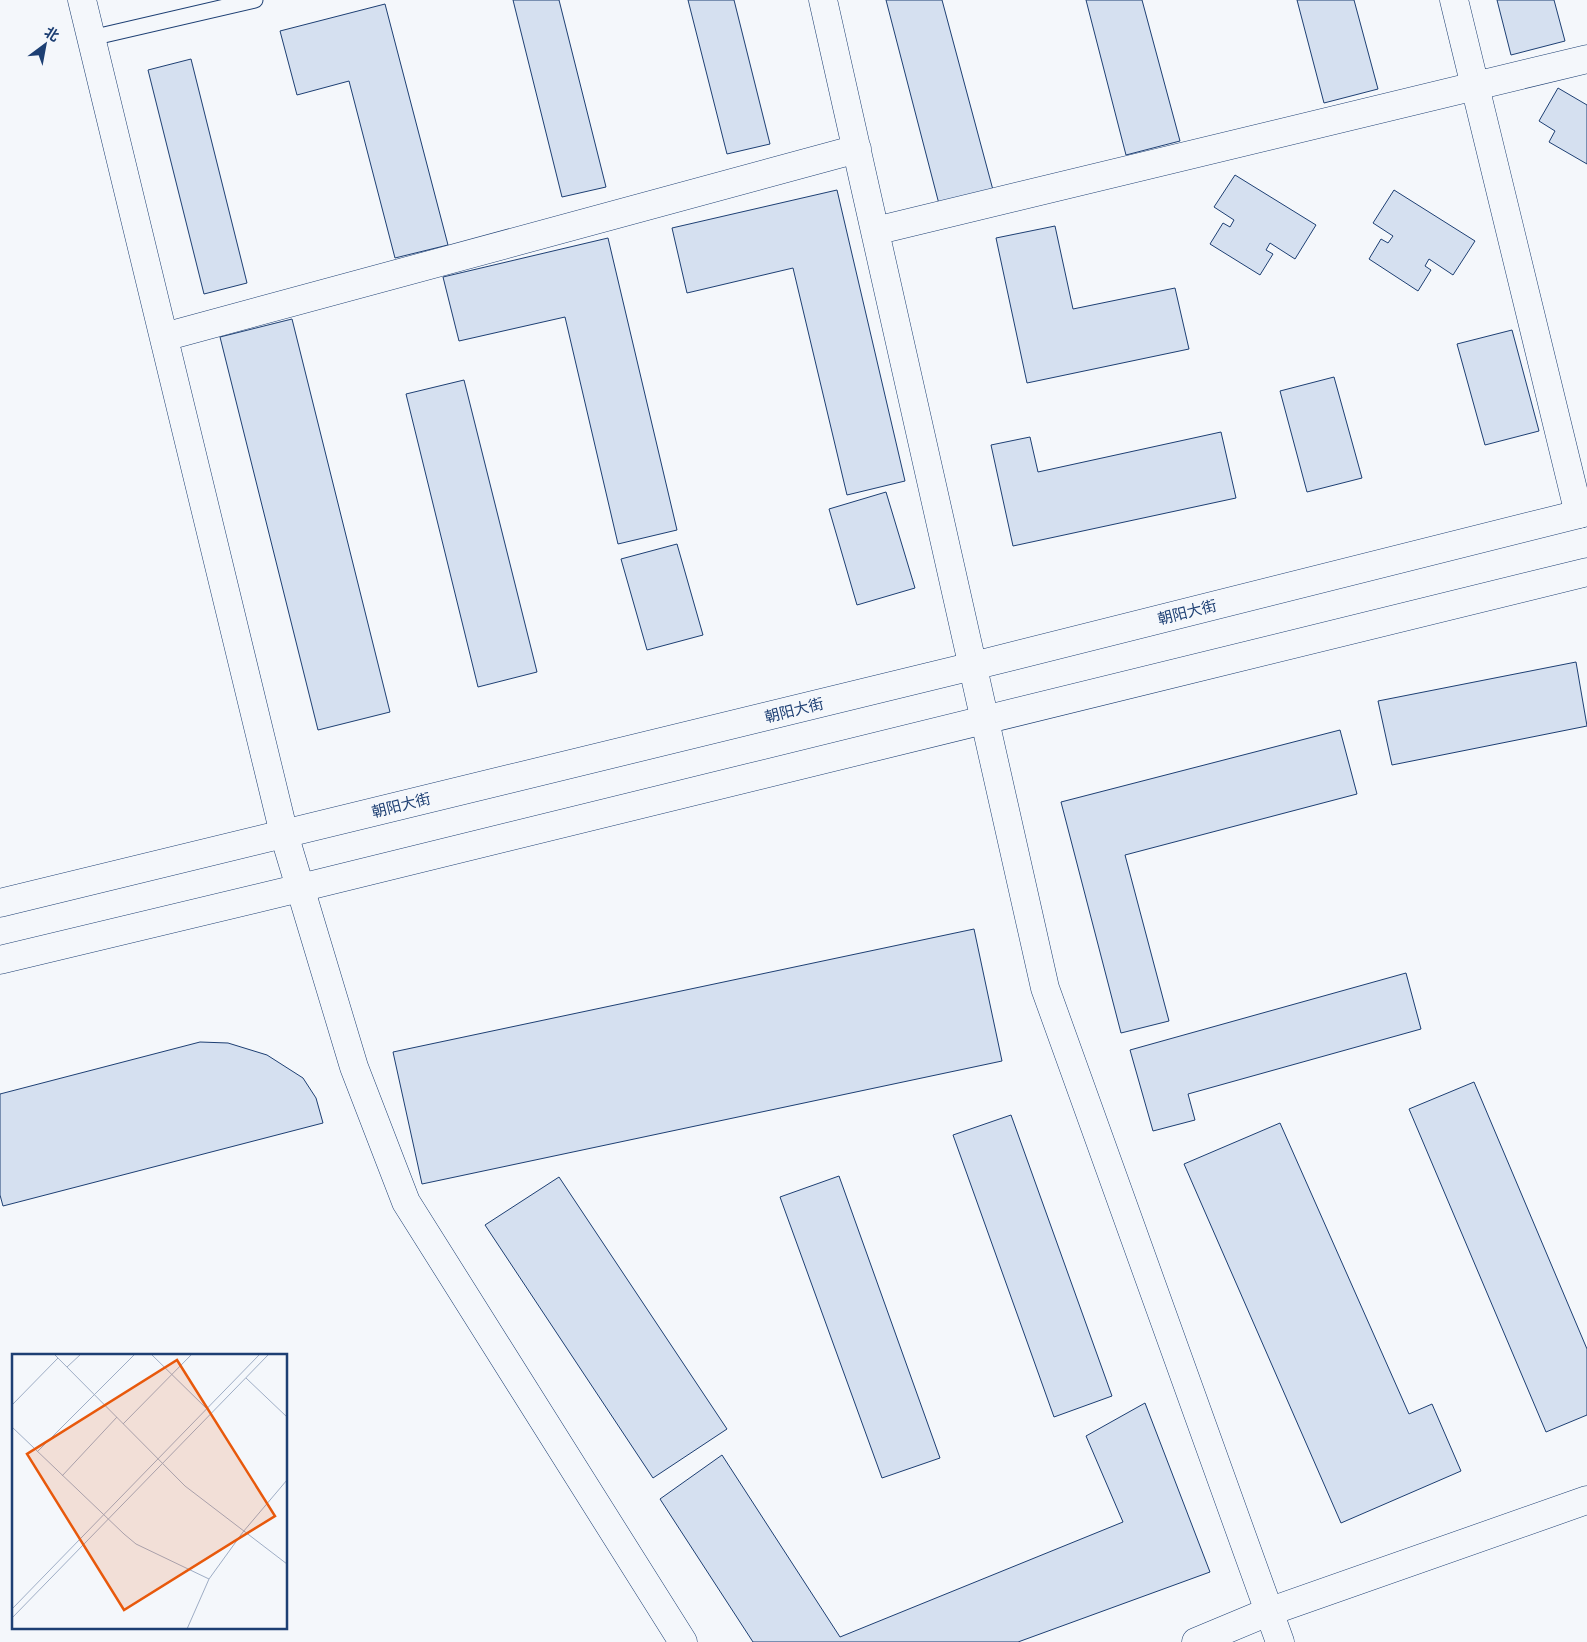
<svg xmlns="http://www.w3.org/2000/svg" width="1587" height="1642" viewBox="0 0 1587 1642" font-family="'Archivo Narrow','Noto Sans SC',sans-serif">
<rect width="100%" height="100%" fill="#f4f7fb"/>
<!-- building -->
<path fill="#d5e0f0" stroke="#1d3f73" d="M513 0H559L606 187 562 197Z
M688 0H734L770 144 727 154Z
M886 0H942L993 190 939 204Z
M1086 0H1142L1180 141 1126 155Z
M1297 0H1354L1378 89 1324 103Z
M1497 0H1554L1565 41 1511 55Z
M385 4 448 245 395 258 349 81 297 95 280 31Z
M191 59 247 283 204 294 148 70Z
M1558 88 1587 105V164L1549 142 1555 131 1539 121Z
M1235 175 1316 225 1295 259 1270 243 1266 250 1273 254 1260 275 1210 244 1223 223 1230 227 1234 220 1214 207Z
M837 190 905 481 847 495 793 268 687 293 672 228Z
M1394 190 1475 241 1453 275 1429 259 1425 266 1431 270 1418 291 1369 259 1381 239 1388 243 1393 236 1373 223Z
M1055 226 1073 309 1175 288 1189 349 1027 383 996 238Z
M608 238 677 530 618 544 565 317 459 341 443 277Z
M292 319 390 712 318 730 220 337Z
M1512 330 1539 431 1485 445 1457 344Z
M1334 377 1362 478 1307 492 1280 391Z
M464 380 537 672 478 687 406 394Z
M1221 432 1236 498 1013 546 991 445 1030 437 1038 472Z
M886 492 915 588 857 605 829 509Z
M677 544 703 635 647 650 621 559Z
M1576 662 1587 726 1392 765 1378 701Z
M1340 730 1357 794 1125 855 1169 1021 1121 1033 1061 802Z
M974 929 1002 1061 422 1184 393 1052Z
M1406 973 1421 1029 1188 1094 1195 1120 1153 1131 1130 1050Z
M200 1042 228 1043 267 1055 303 1078 316 1098 323 1123 3 1206 0 1195V1094Z
M1474 1082 1587 1349V1415L1546 1432 1409 1109Z
M1011 1115 1112 1396 1054 1417 953 1135Z
M1280 1123 1409 1414 1432 1404 1461 1471 1341 1523 1184 1164Z
M839 1176 940 1458 882 1478 780 1197Z
M559 1177 727 1429 653 1478 485 1225Z
M1145 1403 1210 1572 1018 1642H753L660 1499 722 1455 840 1637 1123 1522 1086 1436Z"/>
<g fill="none" stroke-linecap="round" stroke-linejoin="round">
<defs>
<path id="service" d="M91 38 255 0"/>
<path id="minor" d="M82 0 284 834 354 1067 406 1202 683 1642
M823 0 1045 988 1280 1642
M1454 0 1579 514
M875 231 1587 59
M164 337 857 149
M1196 1642 1268 1612 1587 1500"/>
<path id="primary" d="M0 903 973 666 1587 512
M0 960 300 888 1587 572"/>
</defs>
<!-- service casing -->
<use href="#service" stroke="#1d3f73" stroke-width="17"/>
<!-- minor casing -->
<use href="#minor" stroke="#1d3f73" stroke-width="29"/>
<!-- primary casing -->
<use href="#primary" stroke="#1d3f73" stroke-width="29"/>
<!-- service -->
<use href="#service" stroke="#f4f7fb" stroke-width="15"/>
<!-- minor -->
<use href="#minor" stroke="#f4f7fb" stroke-width="28"/>
<!-- primary -->
<use href="#primary" stroke="#f4f7fb" stroke-width="28"/>
</g>
<g text-anchor="middle" dominant-baseline="central" stroke-width="4" stroke-linejoin="round" paint-order="stroke">
<!-- street labels -->
<g font-size="15" fill="#1d3f73" stroke="#f4f7fb">
<text transform="translate(1187 612) rotate(-14)">朝阳大街</text>
<text transform="translate(794 710) rotate(-14)">朝阳大街</text>
<text transform="translate(401 805) rotate(-14)">朝阳大街</text>
</g>
</g>
<!-- overview -->
<g transform="translate(12 1354)">
<rect width="275" height="275" fill="#f4f7fb"/>
<path fill="none" stroke="#9eadc5" stroke-width="1" d="M42 0 173 132 275 210M139 0 195 55M55 13 69 0M234 24 275 63M0 51 46 4M111 70 180 0M0 73 112 180 124 190 197 225M25 98 123 0M50 122 105 63M0 255 248 0M0 264 257 0M175 275 197 225 231 178 275 126"/>
<path fill="#e8590c" fill-opacity="0.15" stroke="#e8590c" stroke-width="2.5" d="M165 6 263 162 112 256 15 100Z"/>
<rect width="275" height="275" fill="none" stroke="#1d3f73" stroke-width="2.5"/>
</g>
<!-- north arrow -->
<g transform="translate(45 45) rotate(32)" stroke="#f4f7fb" stroke-width="4" paint-order="stroke">
<path d="M0-4L9 19L0 12L-9 19Z" fill="#1d3f73"/>
<text y="-8" font-size="14" font-weight="bold" text-anchor="middle" fill="#1d3f73">北</text>
</g>
</svg>
